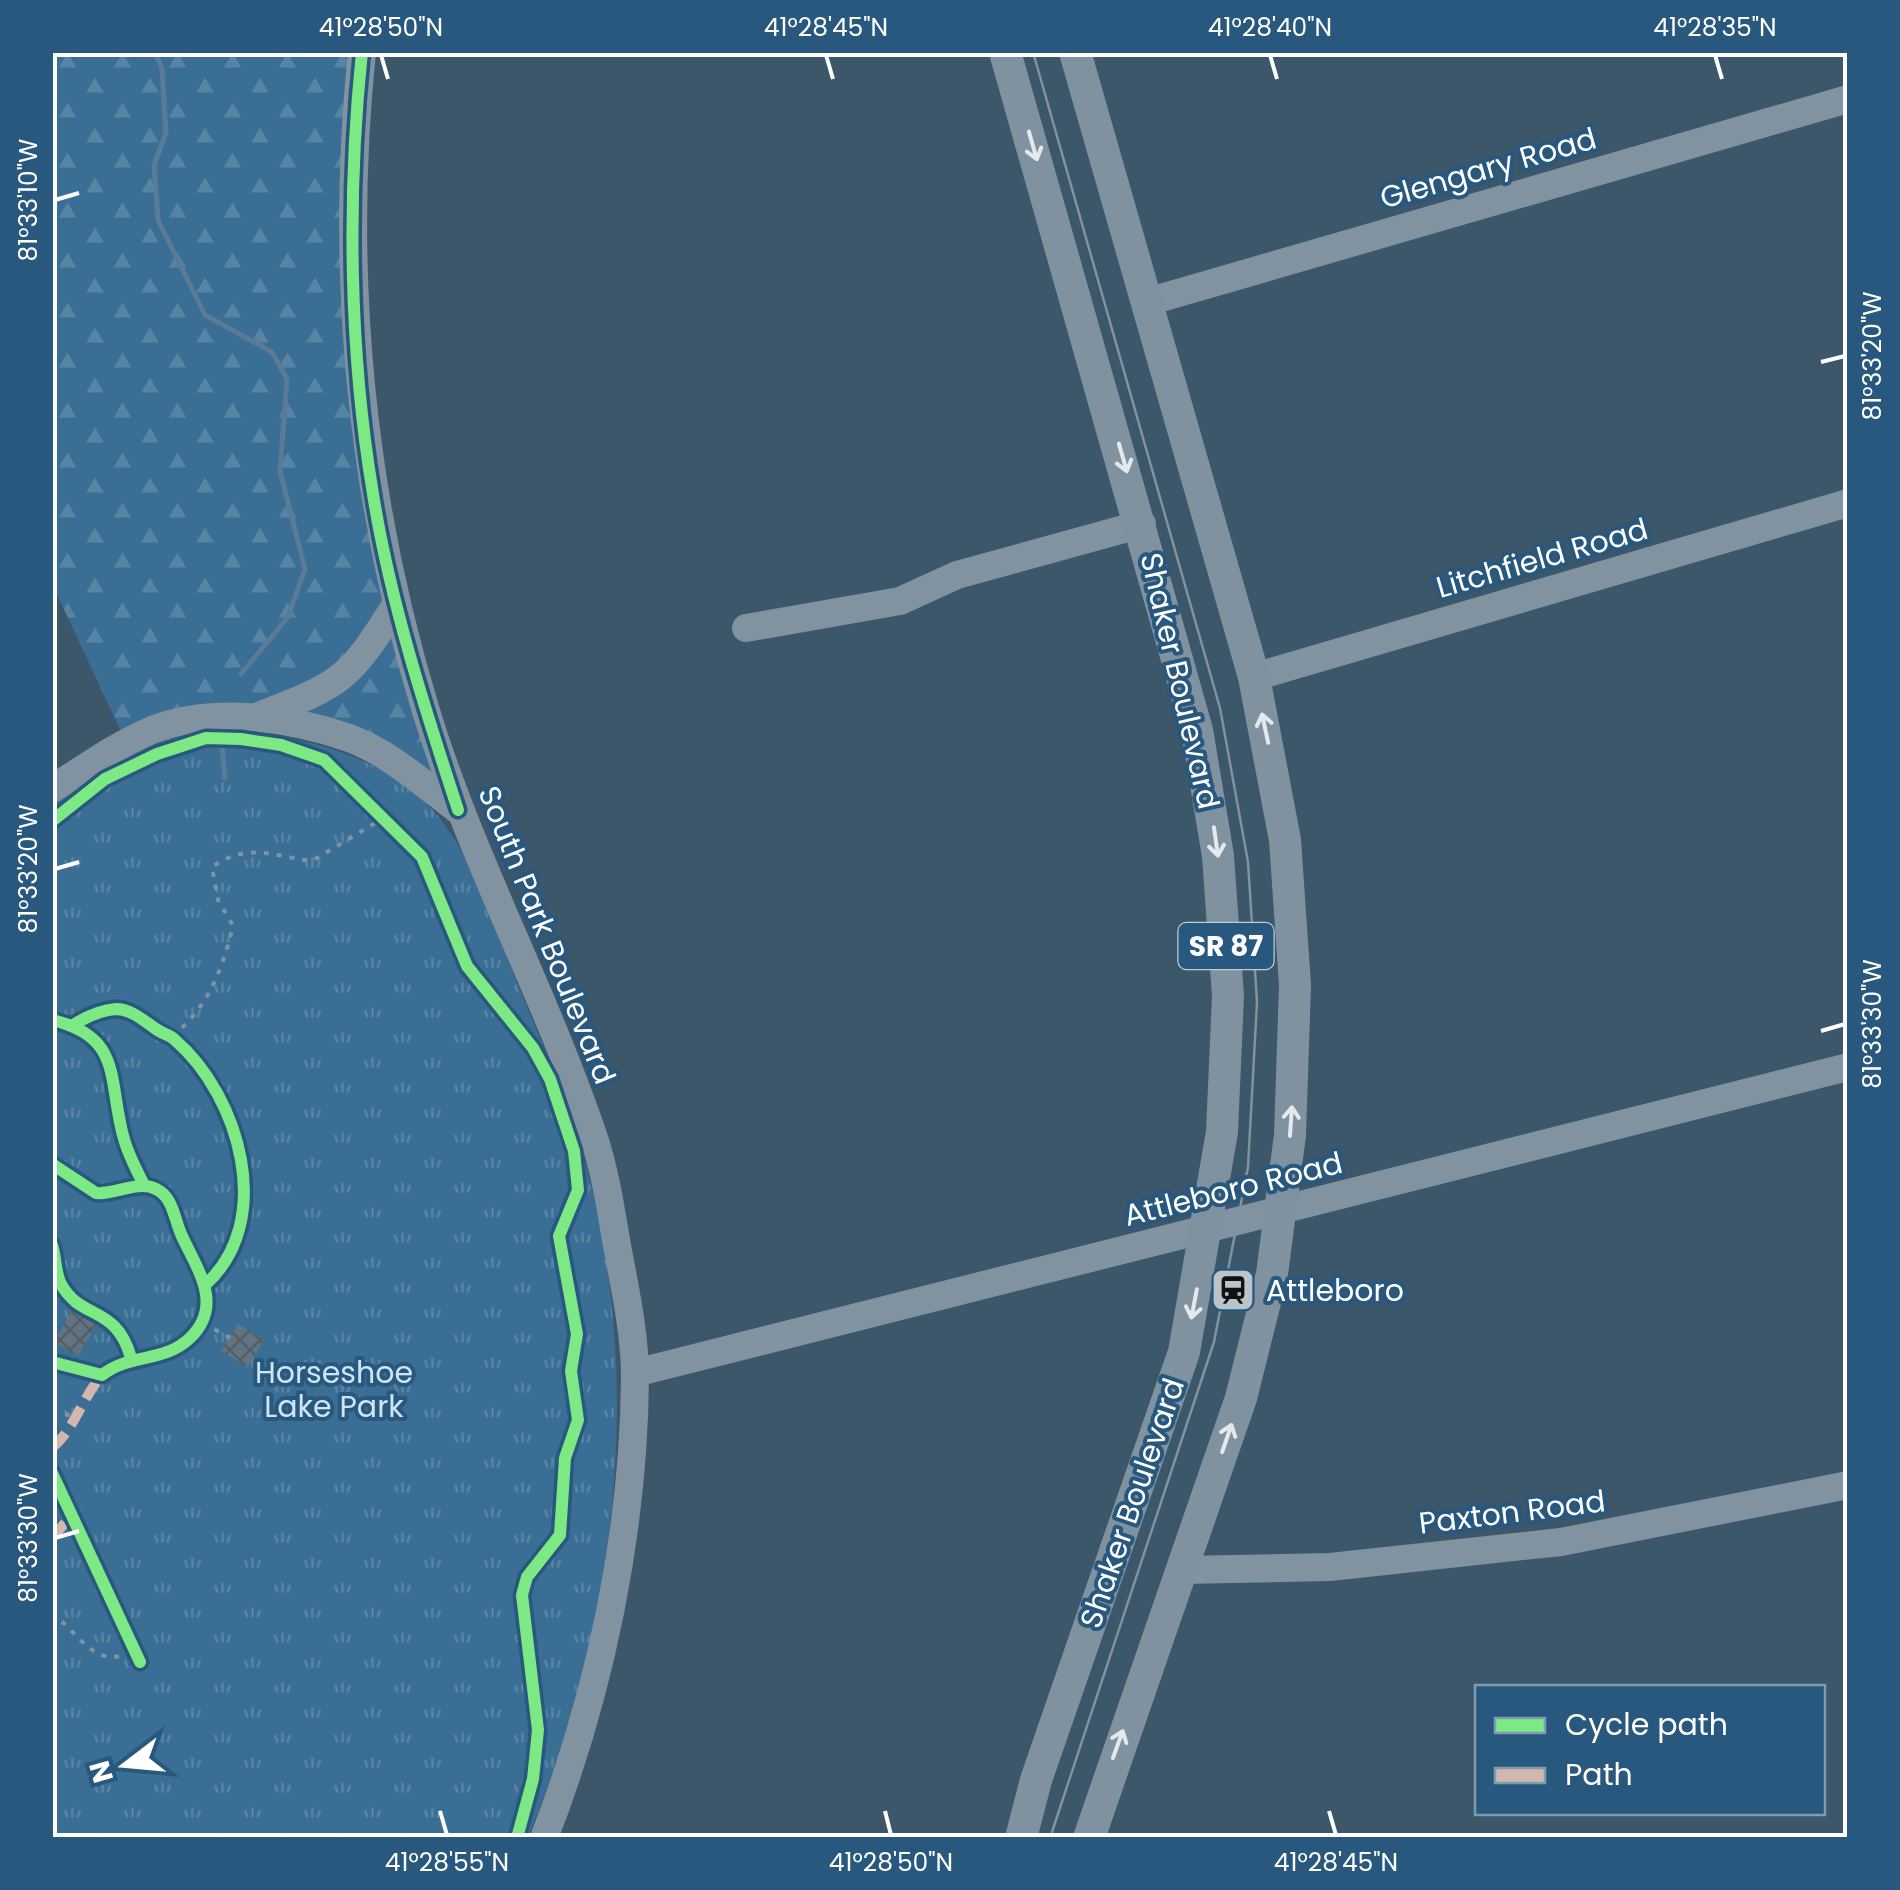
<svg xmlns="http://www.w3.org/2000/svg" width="1900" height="1890" viewBox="0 0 1900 1890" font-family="Poppins,sans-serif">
<defs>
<pattern id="forest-firs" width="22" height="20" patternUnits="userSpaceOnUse" patternTransform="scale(2.5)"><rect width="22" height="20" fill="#3b6e94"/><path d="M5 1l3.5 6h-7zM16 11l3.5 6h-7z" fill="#5884a4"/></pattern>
<pattern id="park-tufts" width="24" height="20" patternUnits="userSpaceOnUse" patternTransform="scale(2.5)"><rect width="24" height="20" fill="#3b6e94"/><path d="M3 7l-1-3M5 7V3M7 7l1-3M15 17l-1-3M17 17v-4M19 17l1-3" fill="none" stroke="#5884a4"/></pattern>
<pattern id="building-cross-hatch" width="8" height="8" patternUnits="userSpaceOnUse" patternTransform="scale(2.5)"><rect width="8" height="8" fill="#607483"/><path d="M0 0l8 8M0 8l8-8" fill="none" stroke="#555e65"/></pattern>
</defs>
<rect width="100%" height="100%" fill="#3c566a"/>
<!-- forest -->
<path fill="url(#forest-firs)" d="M52 53H362L372 493 458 810 413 776 256 717 126 742 53 586Z"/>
<!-- park -->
<path fill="url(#park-tufts)" d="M200 727C276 734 350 742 413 791 466 833 489 914 514 975 537 1033 564 1090 582 1151 647 1376 617 1622 528 1837L53 1838V804L125 756Z"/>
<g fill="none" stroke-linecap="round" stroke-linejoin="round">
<!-- stream -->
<path stroke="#5a7b95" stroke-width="5" d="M155 52 162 69 166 133 154 165 158 220 205 315 272 352 287 379 280 471 305 569 288 617 241 674
M222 746 225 778"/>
</g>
<!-- building -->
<path fill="url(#building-cross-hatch)" d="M74 1306 99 1321 78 1356 54 1342Z
M238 1324 264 1340 248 1367 221 1351Z"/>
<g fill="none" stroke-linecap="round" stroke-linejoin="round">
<!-- path -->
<path stroke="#8192a1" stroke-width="4" stroke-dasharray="5 8" stroke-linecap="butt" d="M172 1036C207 1010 223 968 233 926L218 900 212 867C248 842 273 856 312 861L382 819
M203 1323 230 1338
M52 1413 73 1415
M52 1613C82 1636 96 1672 135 1650"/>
<!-- minor -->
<path stroke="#8192a1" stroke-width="28" d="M362 52C339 273 361 499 426 711 470 855 543 989 592 1132 604 1166 610 1204 616 1240 624 1284 635 1332 635 1377 634 1532 600 1694 544 1838
M1147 302 1848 99
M746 628 900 601 957 575 1142 524
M1254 677 1848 503
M256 717C341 684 348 682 397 603
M52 789C85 768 117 745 152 730 212 706 289 717 349 738 388 752 425 785 458 810
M635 1373 1848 1067
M1181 1570 1330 1567 1561 1542 1848 1485"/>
<!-- major -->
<path stroke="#8092a0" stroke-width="32" d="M1005 52 1197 730 1218 856 1228 996 1222 1132 1184 1352 1036 1780 1021 1838
M1075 52 1254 677 1285 840 1295 985 1290 1135 1272 1274 1241 1398 1089 1838"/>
<!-- tram -->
<path stroke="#8292a0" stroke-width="2.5" d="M1033 52 1220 708 1248 862 1257 1002 1248 1167 1214 1342 1050 1838"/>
<!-- quiet -->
<path stroke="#d1b7ad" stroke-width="10" stroke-dasharray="20 10" stroke-linecap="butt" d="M52 1448C74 1430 82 1398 102 1375
M52 1538 71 1516"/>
<defs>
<path id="cycleway" d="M362 52C347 196 349 351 373 494 390 601 424 706 458 810
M52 821 105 779 157 754 206 738 241 739 281 745 324 760 422 857 467 966 533 1048 550 1079 574 1151 578 1190 559 1236 577 1334 571 1371 578 1420 565 1458 560 1535 527 1577 522 1595 538 1730 533 1779 517 1838
M52 1020C119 1036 109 1074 121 1127 125 1148 135 1167 144 1185
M73 1025C86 1017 100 1010 116 1009 131 1009 144 1021 156 1029 163 1034 170 1035 175 1040 240 1096 276 1222 205 1285
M52 1164 96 1193C115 1195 137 1180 156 1189 173 1197 174 1218 181 1234 196 1268 225 1304 190 1338 164 1363 130 1353 102 1375L52 1362
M52 1245C56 1257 55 1273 61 1284 81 1321 116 1304 131 1358
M52 1473 140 1662"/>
</defs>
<!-- cycleway casing -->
<use href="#cycleway" stroke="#28587e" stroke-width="19"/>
<!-- cycleway -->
<use href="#cycleway" stroke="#7ce984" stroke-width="12"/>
</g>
<!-- one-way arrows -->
<defs><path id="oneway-shaft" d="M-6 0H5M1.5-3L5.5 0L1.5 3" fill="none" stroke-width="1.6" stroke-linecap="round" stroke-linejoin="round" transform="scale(2.5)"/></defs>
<g stroke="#e6e9ec">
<use href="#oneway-shaft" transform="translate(1033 146) rotate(74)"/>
<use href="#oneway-shaft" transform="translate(1123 458) rotate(74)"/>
<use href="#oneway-shaft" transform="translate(1265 728) rotate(-102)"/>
<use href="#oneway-shaft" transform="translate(1216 842) rotate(82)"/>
<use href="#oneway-shaft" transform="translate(1291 1121) rotate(-86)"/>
<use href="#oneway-shaft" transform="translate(1194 1304) rotate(101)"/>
<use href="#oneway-shaft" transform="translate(1227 1438) rotate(-71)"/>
<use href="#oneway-shaft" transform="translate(1118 1744) rotate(-70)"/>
</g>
<!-- ticks -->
<path fill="none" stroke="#fff" stroke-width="4" d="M381 55 388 79M826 55 833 79M1270 55 1277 79M1715 55 1722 79M55 200 79 193M1821 362 1845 356M55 869 79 862M1821 1031 1845 1024M55 1538 79 1531M440 1811 447 1835M885 1811 891 1835M1329 1811 1336 1835"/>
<!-- icons -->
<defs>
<symbol id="station-square" viewBox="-11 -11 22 22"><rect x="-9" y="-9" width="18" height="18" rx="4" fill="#bbc4cb" stroke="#28587e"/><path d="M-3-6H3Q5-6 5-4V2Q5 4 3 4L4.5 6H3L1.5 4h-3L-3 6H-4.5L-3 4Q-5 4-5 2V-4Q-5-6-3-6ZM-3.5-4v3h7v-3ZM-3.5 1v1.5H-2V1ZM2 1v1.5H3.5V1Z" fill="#111"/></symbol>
</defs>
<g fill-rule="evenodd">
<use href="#station-square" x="1208" y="1265" width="50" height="50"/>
</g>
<g text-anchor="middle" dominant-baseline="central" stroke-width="8" stroke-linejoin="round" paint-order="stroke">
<!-- shield labels -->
<rect fill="#28587e" stroke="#becdd8" stroke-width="2.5" x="1178.5" y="923" width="95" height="46" rx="8"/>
<g font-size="28" font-weight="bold" fill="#fff">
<text x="1226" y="946">SR 87</text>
</g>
<!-- street labels -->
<g font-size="30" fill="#fff" stroke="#28587e">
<text transform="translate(1488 168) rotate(-16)">Glengary Road</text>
<text transform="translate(1542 558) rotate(-16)">Litchfield Road</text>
<text transform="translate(1180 681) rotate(77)">Shaker Boulevard</text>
<text transform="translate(547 935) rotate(68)">South Park Boulevard</text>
<text transform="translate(1233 1189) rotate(-14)">Attleboro Road</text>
<text transform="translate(1132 1503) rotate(-71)">Shaker Boulevard</text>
<text transform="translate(1512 1512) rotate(-7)">Paxton Road</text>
</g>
<!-- poi labels -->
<g font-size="30" fill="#fff" stroke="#28587e" text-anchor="start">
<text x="1266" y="1290">Attleboro</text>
</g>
<!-- park labels -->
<g font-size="30" fill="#d0e5f4" stroke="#28587e">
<text x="334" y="1372">Horseshoe<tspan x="334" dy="34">Lake Park</tspan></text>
</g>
</g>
<!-- border -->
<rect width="1900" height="1890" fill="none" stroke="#28587e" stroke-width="110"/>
<!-- legend -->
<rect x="1475" y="1685" width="350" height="130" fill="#28587e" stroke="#7e9bb2" stroke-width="2.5"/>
<rect x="1495" y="1718" width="50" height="15" fill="#7ce984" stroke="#7e9bb2" stroke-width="2.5"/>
<text x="1565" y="1735" font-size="30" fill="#ffffff">Cycle path</text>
<rect x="1495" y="1768" width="50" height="15" fill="#d1b7ad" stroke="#7e9bb2" stroke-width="2.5"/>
<text x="1565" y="1785" font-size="30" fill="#ffffff">Path</text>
<!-- north arrow -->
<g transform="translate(125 1765) rotate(254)" stroke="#28587e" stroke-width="8" paint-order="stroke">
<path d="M0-8L18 38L0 25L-18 38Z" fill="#ffffff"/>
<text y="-15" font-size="28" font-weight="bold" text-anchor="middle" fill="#ffffff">N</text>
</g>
<rect x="55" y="55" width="1790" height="1780" fill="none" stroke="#fff" stroke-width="4"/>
<g font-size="25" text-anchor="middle" fill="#fff">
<text x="381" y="36">41°28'50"N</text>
<text x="826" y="36">41°28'45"N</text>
<text x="1270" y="36">41°28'40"N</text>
<text x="1715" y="36">41°28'35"N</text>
<text transform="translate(28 200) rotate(-90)" y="9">81°33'10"W</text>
<text transform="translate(1872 356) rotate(-90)" y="9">81°33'20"W</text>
<text transform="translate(28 869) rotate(-90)" y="9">81°33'20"W</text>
<text transform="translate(1872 1024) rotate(-90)" y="9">81°33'30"W</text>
<text transform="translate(28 1538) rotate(-90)" y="9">81°33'30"W</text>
<text x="447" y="1871">41°28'55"N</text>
<text x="891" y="1871">41°28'50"N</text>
<text x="1336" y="1871">41°28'45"N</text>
</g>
</svg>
